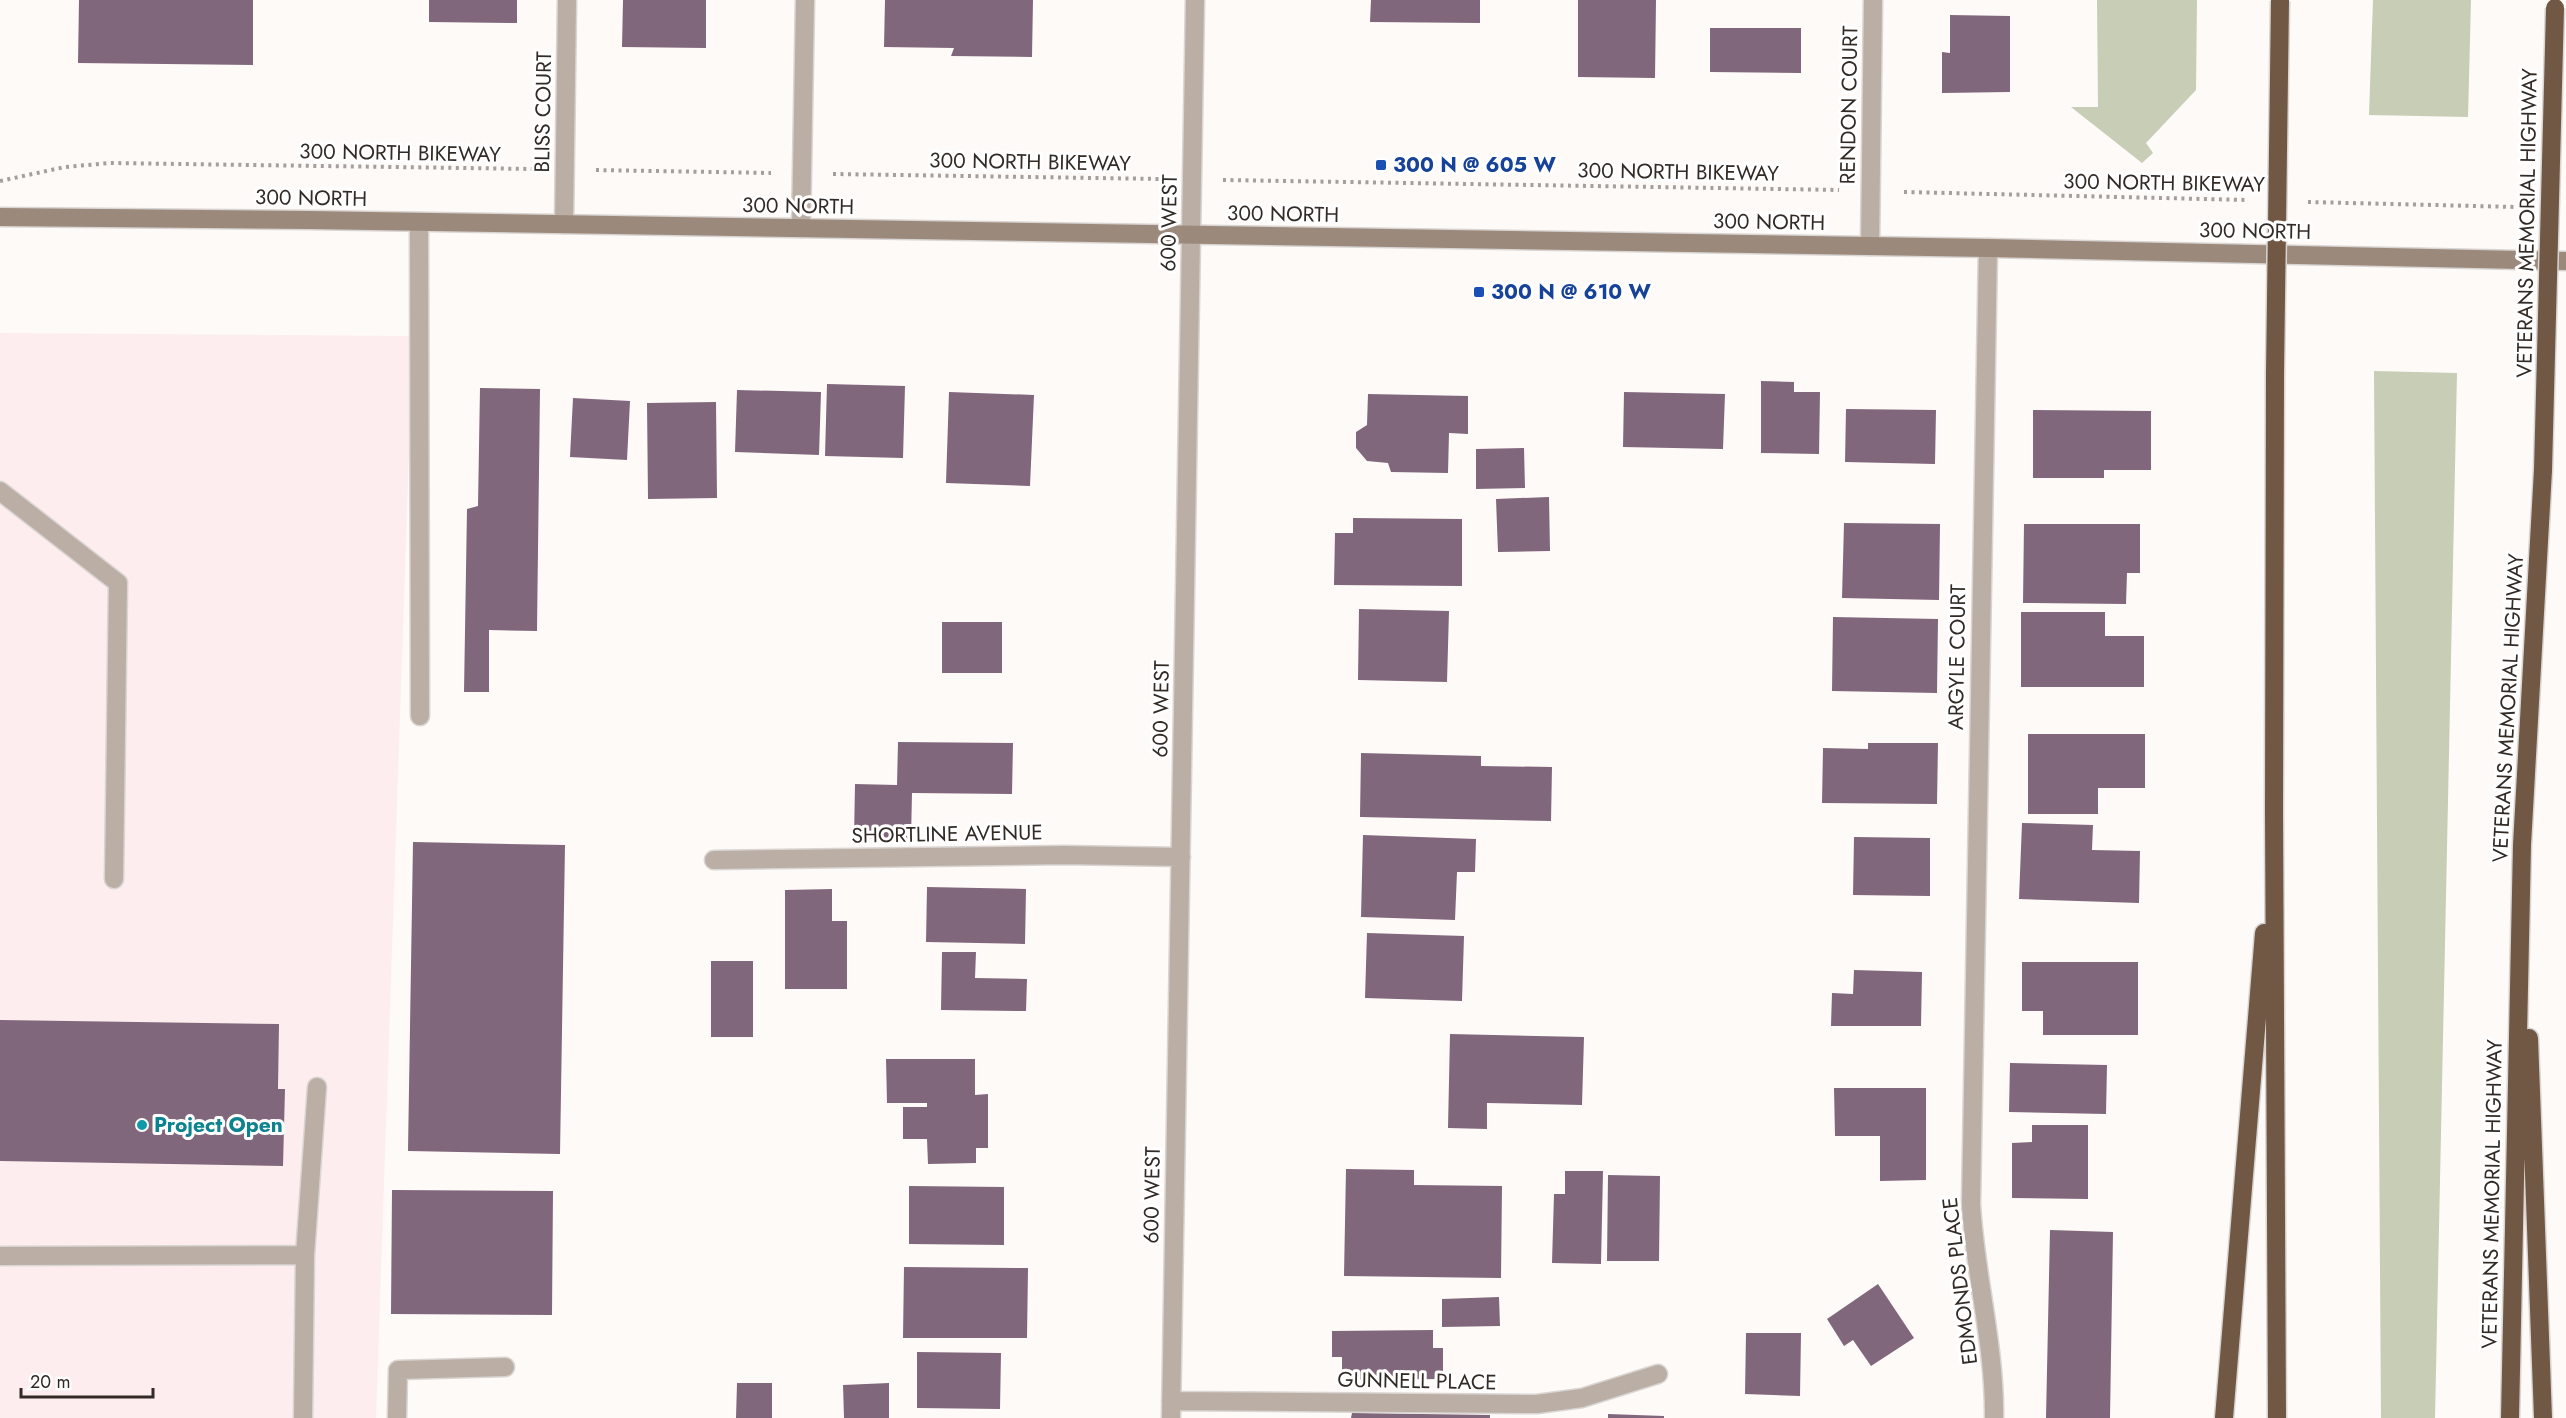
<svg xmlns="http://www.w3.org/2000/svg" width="2566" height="1418" viewBox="0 0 2566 1418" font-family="Jost,sans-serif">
<rect width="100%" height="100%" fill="#fefaf8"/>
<!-- industrial -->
<path fill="#fdedee" d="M0 333 413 336 376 1418H0Z"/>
<!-- green -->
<path fill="#c8cdb5" d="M2097 0H2197L2196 90 2146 143 2153 153 2142 163 2071 107H2098Z
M2373 0H2471L2468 117 2369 115Z
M2374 371 2457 373 2435 1418H2381Z"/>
<!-- building -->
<path fill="#80677b" d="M79 0H253V65L78 63Z
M429 0H517V23L429 22Z
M623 0H706V48L622 47Z
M885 0H1033L1032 57 951 56 954 48 884 47Z
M1371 0H1480V23L1370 22Z
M1578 0H1656L1655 78 1578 77Z
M1950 15 2010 16V92L1942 93V52L1950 53Z
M1710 28H1801V73L1710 72Z
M1761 381 1794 382V392H1820L1819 454 1761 453Z
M827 384 905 386 903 458 825 456Z
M480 388 540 389 537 631 489 630V692H464L467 509 478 506Z
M737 390 821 392 819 455 735 452Z
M949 392 1034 395 1030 486 946 483Z
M1624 392 1725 394 1723 449 1623 447Z
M1368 394 1468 396V434L1449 433 1448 473 1391 472 1388 463 1367 461 1356 448V432L1367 425Z
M573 398 630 401 627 460 570 457Z
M716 402 717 498 648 499 647 403Z
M1846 409 1936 410 1935 464 1845 462Z
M2033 410 2151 411V470H2104V478H2033Z
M1524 448 1525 488 1476 489V449Z
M1549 497 1550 551 1498 552 1496 499Z
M1353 518 1462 519V586L1334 585 1335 533H1353Z
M1844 523 1940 524 1939 600 1842 598Z
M2024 524H2140V573H2127L2126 604 2023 603Z
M1359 609 1449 611 1447 682 1358 680Z
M2021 612H2105V636H2144V687H2021Z
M1833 617 1938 619 1937 693 1832 691Z
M942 622H1002V673H942Z
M2028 734H2145V788H2098V814H2028Z
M898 742 1013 743 1012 794 912 793 911 839 854 838 855 784 897 785Z
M1868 743H1938L1937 804 1822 803 1823 748 1868 749Z
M1361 753 1481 756V766L1552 767 1551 821 1360 817Z
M2022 823 2093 825 2092 850 2140 851 2139 903 2019 899Z
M1363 835 1476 839 1475 872H1457L1455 920 1361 917Z
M1854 837 1930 838V896L1853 895Z
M413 842 565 845 560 1154 408 1151Z
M927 887 1026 889 1025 944 926 942Z
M832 889V921H847V989H785V890Z
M1367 933 1464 936 1462 1001 1365 998Z
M942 952H976L975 978 1027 979 1026 1011 941 1010Z
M711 961H753V1037H711Z
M2022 962H2138V1035H2043V1011H2022Z
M1854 970 1922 972 1921 1026H1831L1832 993 1853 994Z
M0 1020 279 1024 278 1089H285L283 1166 0 1161Z
M1450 1034 1584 1037 1582 1105 1487 1103V1129L1448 1128Z
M886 1059H975V1095L988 1094V1148H976V1163L928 1164 927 1139H903V1107H927V1103H887Z
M2010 1063 2107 1065 2106 1114 2009 1112Z
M1834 1088H1926V1180L1880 1181V1136H1835Z
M2032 1125H2088V1199L2012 1198V1143L2032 1142Z
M1346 1169 1414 1170V1185L1502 1186 1501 1278 1344 1276Z
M1565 1171H1603L1601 1264 1552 1263 1554 1194H1565Z
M1608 1175 1660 1176 1659 1261H1607Z
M909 1186 1004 1187V1245L909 1244Z
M392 1190 553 1191 552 1315 391 1314Z
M2050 1230 2113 1232 2110 1418H2046Z
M904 1267 1028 1268 1027 1338H903Z
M1878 1284 1914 1338 1871 1366 1853 1340 1844 1346 1827 1319Z
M1499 1297 1500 1326 1442 1327V1299Z
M1433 1330V1348H1443V1379L1342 1380V1357H1332V1331Z
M1746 1333H1801L1800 1396 1745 1394Z
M917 1352 1001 1353 1000 1409 917 1408Z
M737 1383H772V1418H736Z
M889 1383V1418H844L843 1385Z
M1352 1413 1490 1415V1418H1351Z
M1608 1414 1664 1416V1418H1608Z"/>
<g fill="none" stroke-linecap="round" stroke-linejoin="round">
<defs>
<path id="lane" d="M419 222 420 716
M801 228 805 0
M0 491 118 583 114 879
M0 1256 305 1255 317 1087
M303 1418 305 1255
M397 1418 398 1370 505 1367"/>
<path id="street" d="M564 224 567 0
M1870 246 1873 0
M1988 248 1971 1204C1975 1276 1995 1345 1994 1418
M714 860 1063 855 1181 857
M1171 1401 1537 1404 1582 1398 1658 1374
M1171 1418 1195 0"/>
<path id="secondary" d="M0 217 309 220 1988 248 2566 261"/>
<path id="highway" d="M2275 374 2274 812 2277 1418
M2529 1038 2543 1418
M2224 1418 2264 933
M2510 1418 2522 845 2543 470"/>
</defs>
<!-- lane casing -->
<use href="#lane" stroke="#d9d5d2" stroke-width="21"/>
<!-- street casing -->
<use href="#street" stroke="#d9d5d2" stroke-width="21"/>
<!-- secondary casing -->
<use href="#secondary" stroke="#d9d5d2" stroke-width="21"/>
<!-- highway casing -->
<use href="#highway" stroke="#d9d5d2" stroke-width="21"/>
<!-- path -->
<path stroke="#a49f9c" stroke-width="4" stroke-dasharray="3 4.5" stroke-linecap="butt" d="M596 170 771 173
M833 174 1161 179
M1223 180 1839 190
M0 181 65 167 110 163 534 169
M1904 192 2247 200
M2308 202 2517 207"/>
<!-- lane -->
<use href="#lane" stroke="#bbaea5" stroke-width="18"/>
<!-- street -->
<use href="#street" stroke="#bbaea5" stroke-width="18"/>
<!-- secondary -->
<use href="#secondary" stroke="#9b897c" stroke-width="18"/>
<!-- highway -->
<use href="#highway" stroke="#715845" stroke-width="18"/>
<defs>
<path id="highway-bridge" d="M2275 374 2280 1
M2543 470 2555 8"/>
</defs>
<!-- highway-bridge casing -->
<use href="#highway-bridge" stroke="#d9d5d2" stroke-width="21" stroke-linecap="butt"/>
<!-- highway-bridge -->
<use href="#highway-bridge" stroke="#715845" stroke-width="18"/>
</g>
<!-- markers -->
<g fill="#1a4fb4" stroke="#fff" stroke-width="2">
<rect x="1375" y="159" width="12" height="12" rx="3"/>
<rect x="1473" y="286" width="12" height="12" rx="3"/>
</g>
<circle fill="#0f9aa8" stroke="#fff" stroke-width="2" cx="142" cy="1125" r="6"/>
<g text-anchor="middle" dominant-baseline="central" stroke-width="6" stroke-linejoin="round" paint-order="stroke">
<!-- street labels -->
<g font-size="21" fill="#312a25" stroke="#fff">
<text transform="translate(1849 105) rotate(-89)">RENDON COURT</text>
<text transform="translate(543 112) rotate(-89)">BLISS COURT</text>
<text transform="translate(400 153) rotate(1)">300 NORTH BIKEWAY</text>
<text transform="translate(1030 162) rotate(1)">300 NORTH BIKEWAY</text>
<text transform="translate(1678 172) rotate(1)">300 NORTH BIKEWAY</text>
<text transform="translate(2164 183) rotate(1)">300 NORTH BIKEWAY</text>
<text transform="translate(311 198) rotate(1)">300 NORTH</text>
<text transform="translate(798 206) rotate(1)">300 NORTH</text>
<text transform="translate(1283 214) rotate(1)">300 NORTH</text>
<text transform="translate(1769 222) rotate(1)">300 NORTH</text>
<text transform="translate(1169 223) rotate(-89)">600 WEST</text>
<text transform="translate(2527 223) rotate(-89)">VETERANS MEMORIAL HIGHWAY</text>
<text transform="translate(2255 231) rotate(1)">300 NORTH</text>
<text transform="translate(1957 657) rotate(-89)">ARGYLE COURT</text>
<text transform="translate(2508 708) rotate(-87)">VETERANS MEMORIAL HIGHWAY</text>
<text transform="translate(1161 709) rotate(-89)">600 WEST</text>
<text transform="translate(947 834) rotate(-1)">SHORTLINE AVENUE</text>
<text transform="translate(2492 1194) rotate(-89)">VETERANS MEMORIAL HIGHWAY</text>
<text transform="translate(1152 1195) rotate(-89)">600 WEST</text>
<text transform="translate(1960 1281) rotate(-97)">EDMONDS PLACE</text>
<text transform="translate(1417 1381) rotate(1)">GUNNELL PLACE</text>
</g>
<!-- transit labels -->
<g font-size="21" font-weight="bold" fill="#164399" stroke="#fff" text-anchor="start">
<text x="1393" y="165">300 N @ 605 W</text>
<text x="1491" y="292">300 N @ 610 W</text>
</g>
<!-- culture labels -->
<g font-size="21" font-weight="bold" fill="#0d838f" stroke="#fff" text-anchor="start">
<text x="154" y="1125">Project Open</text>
</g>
</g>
<!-- scale -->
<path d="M21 1388v9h132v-9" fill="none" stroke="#312a25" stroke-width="3"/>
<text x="30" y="1388" font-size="18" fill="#312a25" stroke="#ffffff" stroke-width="4.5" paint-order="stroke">20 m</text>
</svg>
